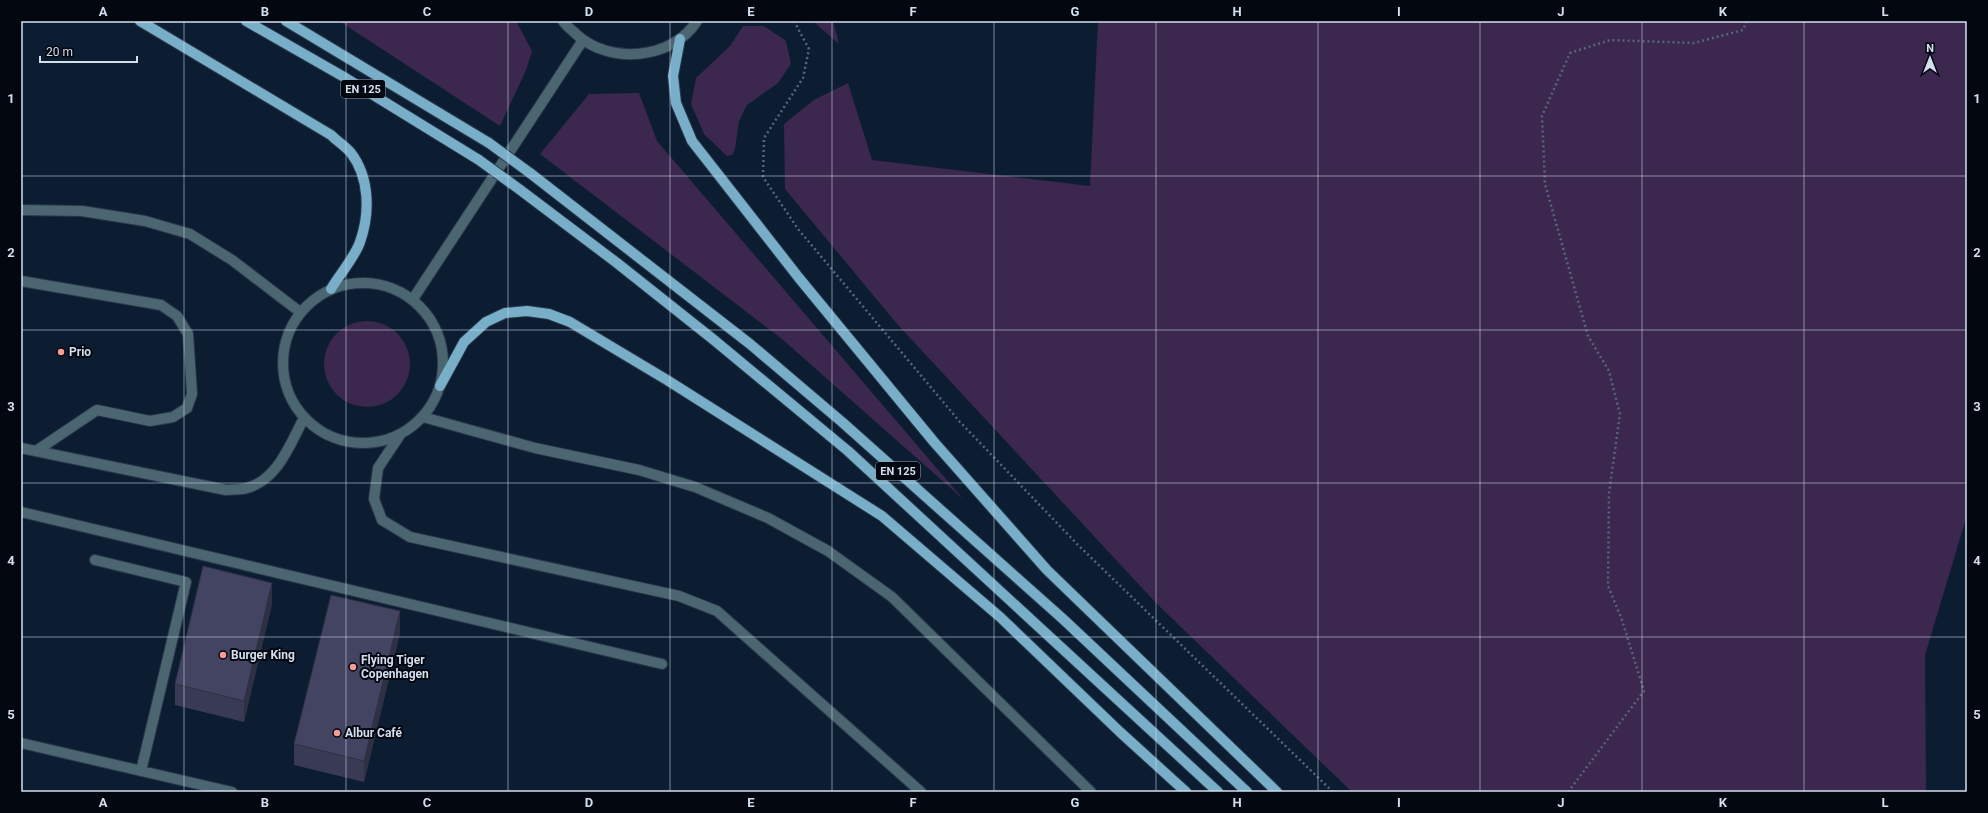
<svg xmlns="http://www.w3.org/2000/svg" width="1988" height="813" viewBox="0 0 1988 813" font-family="Roboto,sans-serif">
<rect width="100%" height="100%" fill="#0c1d32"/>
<!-- green -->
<path fill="#3c274f" d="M339 21H516L532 51 526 70 500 126Z
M813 21H833L839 44Z
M1098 21H1967V515L1925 655 1926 792H1352L1156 603 898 325 785 189 784 124 814 100 848 83 872 160 1090 186Z
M743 26H764L786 41 791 64 778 83 747 105 739 121 735 149 732 155 727 156 704 134 691 104 696 78 730 46Z
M639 93 657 141 963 499 782 339 540 154 589 94Z
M324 364a43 43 0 1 1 86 0a43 43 0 1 1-86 0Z"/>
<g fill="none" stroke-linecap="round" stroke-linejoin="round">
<defs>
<path id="minor" d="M563 21C566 26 572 30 576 34 609 65 672 60 697 21
M21 210 82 211 145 221 190 234 232 260 300 312
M21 281 161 305 177 316 188 334 192 394 187 408 173 417 150 421 97 410 36 451
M283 363a80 80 0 1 1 160 0a80 80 0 1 1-160 0Z
M413 299 583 40
M423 417 535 448 639 470 695 487 768 518 828 551 892 597 1091 792
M400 435 378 468 374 499 382 520 410 537 679 596 717 611 921 792
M21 448 226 490C233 489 241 490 247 488 278 480 291 442 304 418
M21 512 662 664
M95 560 186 582 141 771
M21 743 232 792"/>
<path id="major" d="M140 21 331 135C337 141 346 147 351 153 370 178 370 214 360 242 355 257 339 275 331 289
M246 21 344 77 479 160
M286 21 489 143
M680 39 673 76 676 103 692 141 799 278 934 442 1047 570 1277 792
M530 173 750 344 842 422 1063 619 1247 792
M519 189 617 263 714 340 848 451 1218 792
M440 386 464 342 486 322 505 313 527 311 549 314 570 322 667 380 882 516 1000 617 1120 732 1186 792"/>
</defs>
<!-- minor casing -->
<use href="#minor" stroke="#28384c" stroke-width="12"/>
<!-- major casing -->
<use href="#major" stroke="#28384c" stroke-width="12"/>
<!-- path -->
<path stroke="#576678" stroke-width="2.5" stroke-dasharray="2 3" stroke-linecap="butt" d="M794 21 809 49 803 78 764 138 763 177 798 229 960 422 1078 545 1333 792
M1568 792 1644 691 1622 620 1608 586 1609 493 1620 414 1609 371 1588 336 1545 184 1542 116 1570 53 1610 40 1694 43 1743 30 1747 21"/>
<!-- minor -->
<use href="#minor" stroke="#4b6571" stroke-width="10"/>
<!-- major -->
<use href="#major" stroke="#78aec8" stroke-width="10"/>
<defs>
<path id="major-bridge" d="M489 143 530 173
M479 160 519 189"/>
</defs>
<!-- major-bridge casing -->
<use href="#major-bridge" stroke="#28384c" stroke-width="12" stroke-linecap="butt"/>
<!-- major-bridge -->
<use href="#major-bridge" stroke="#78aec8" stroke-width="10"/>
</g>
<!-- wall -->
<path fill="#393a53" d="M272 604 244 722 175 705V684Z
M400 633 364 782 294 765V744Z"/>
<!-- shaded-wall -->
<path fill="#2e3044" d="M272 583V604L244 722V701Z
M400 611V633L364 782V761Z"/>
<!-- building -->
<path fill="#424461" stroke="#2e3044" d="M203 566 272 583 244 701 175 684Z
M331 595 400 611 364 761 294 744Z"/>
<!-- grid -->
<path fill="none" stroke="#d4dfee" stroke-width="1" stroke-opacity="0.55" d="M184 21V792M346 21V792M508 21V792M670 21V792M832 21V792M994 21V792M1156 21V792M1318 21V792M1480 21V792M1642 21V792M1804 21V792M21 176H1967M21 330H1967M21 483H1967M21 637H1967"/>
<!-- markers -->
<g fill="#f59c95" stroke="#030710" stroke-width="1.5">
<circle cx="61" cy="352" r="4"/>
<circle cx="223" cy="655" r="4"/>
<circle cx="353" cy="667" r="4"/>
<circle cx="337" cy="733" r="4"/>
</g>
<g text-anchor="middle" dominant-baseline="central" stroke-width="4" stroke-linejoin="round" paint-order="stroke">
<!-- shield labels -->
<g fill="#030710" stroke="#959eab" stroke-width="1">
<rect x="341" y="80" width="44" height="18" rx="3"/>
<rect x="876" y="462" width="44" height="18" rx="3"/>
</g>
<g font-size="11" font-weight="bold" fill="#d4dfee">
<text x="363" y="89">EN 125</text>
<text x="898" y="471">EN 125</text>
</g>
<!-- poi labels -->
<g font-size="12" font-weight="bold" fill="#d4dfee" stroke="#030710" text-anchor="start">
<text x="69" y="352">Prio</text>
<text x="231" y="655">Burger King</text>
<text x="361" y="660">Flying Tiger<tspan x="361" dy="14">Copenhagen</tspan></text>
<text x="345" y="733">Albur Café</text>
</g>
</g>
<!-- border -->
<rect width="1988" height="813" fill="none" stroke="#030710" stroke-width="44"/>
<!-- north arrow -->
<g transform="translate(1930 58)" stroke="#030710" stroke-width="3" paint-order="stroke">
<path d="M0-3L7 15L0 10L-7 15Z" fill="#d4dfee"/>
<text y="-6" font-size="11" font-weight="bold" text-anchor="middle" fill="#d4dfee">N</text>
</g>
<!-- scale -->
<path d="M40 56v6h97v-6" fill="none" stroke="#d4dfee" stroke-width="2"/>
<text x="46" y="56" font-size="12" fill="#d4dfee" stroke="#030710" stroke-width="3" paint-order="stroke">20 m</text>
<rect x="22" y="22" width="1944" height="769" fill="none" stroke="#d4dfee" stroke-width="1.5"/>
<g font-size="13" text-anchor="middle" font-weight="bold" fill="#d4dfee">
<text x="103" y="16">A</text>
<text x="265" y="16">B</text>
<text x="427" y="16">C</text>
<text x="589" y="16">D</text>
<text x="751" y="16">E</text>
<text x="913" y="16">F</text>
<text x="1075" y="16">G</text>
<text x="1237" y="16">H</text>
<text x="1399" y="16">I</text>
<text x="1561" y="16">J</text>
<text x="1723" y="16">K</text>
<text x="1885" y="16">L</text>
<text x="11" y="103">1</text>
<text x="1977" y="103">1</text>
<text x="11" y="257">2</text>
<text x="1977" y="257">2</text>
<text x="11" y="411">3</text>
<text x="1977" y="411">3</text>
<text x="11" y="565">4</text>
<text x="1977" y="565">4</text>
<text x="11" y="719">5</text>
<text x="1977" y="719">5</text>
<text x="103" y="807">A</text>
<text x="265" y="807">B</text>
<text x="427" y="807">C</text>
<text x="589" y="807">D</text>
<text x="751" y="807">E</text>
<text x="913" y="807">F</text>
<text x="1075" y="807">G</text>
<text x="1237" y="807">H</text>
<text x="1399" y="807">I</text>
<text x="1561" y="807">J</text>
<text x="1723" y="807">K</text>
<text x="1885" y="807">L</text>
</g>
</svg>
